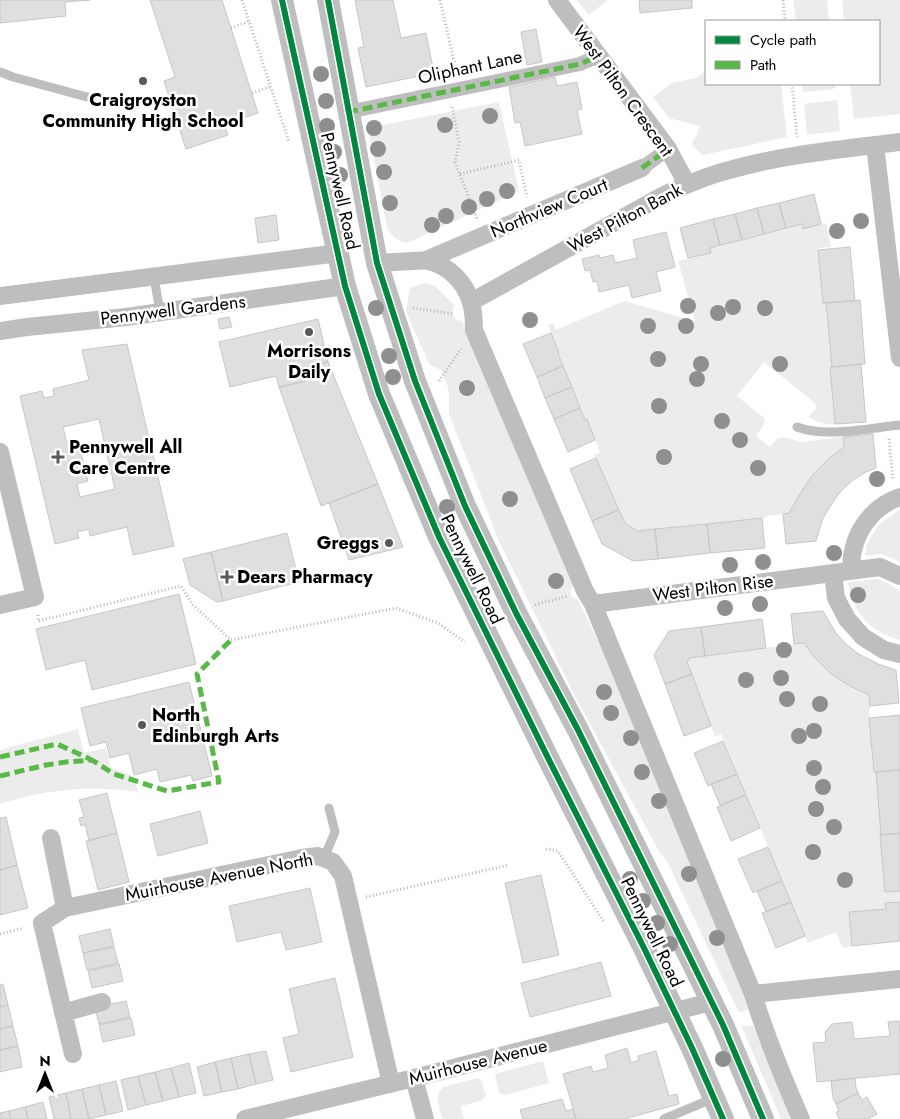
<svg xmlns="http://www.w3.org/2000/svg" width="900" height="1119" viewBox="0 0 900 1119" font-family="Jost,sans-serif">
<rect width="100%" height="100%" fill="#fff"/>
<!-- green -->
<path fill="#ececec" d="M577 0H608L589 15Z
M793 0H827L829 21H796Z
M842 0H900V114L854 119 850 84H879V21H844Z
M706 71V84H781L787 137 703 155 692 145 700 126 669 118 653 97 672 83 696 78Z
M802 84H835C836 87 835 88 833 89L803 92Z
M837 100 840 131 807 135 804 104Z
M499 102 519 191 407 243C397 241 391 236 387 227L368 128Z
M826 223 831 247 818 248 823 303H826L832 367 830 368 835 424C826 425 817 422 809 417L816 408V406L815 403 764 362 737 396 764 418C766 425 760 430 756 436L770 447 777 439 780 438 784 437 800 442 843 437 844 447C819 464 803 487 789 513L766 516V518L637 531 625 523 594 455 600 452 587 420H585L558 354 559 353 548 325 553 323 556 330 624 301 695 321 678 261 711 253 710 248 802 224 803 229Z
M425 283 435 286 455 306C450 313 453 320 462 321L573 585 570 591 572 597 578 600 623 692 750 1005 747 1009 743 1012 738 1011 667 861 660 853 579 704 496 535 494 528 449 414V398L448 387 441 370 429 364 406 312 410 288Z
M900 510V562L882 554 865 556 867 544 879 524 898 511Z
M878 579 895 587 900 592V640C871 633 852 612 848 582Z
M804 643C820 667 842 683 869 695L871 709 869 710 874 772H876L881 835H880L900 891V902L886 903V909L849 912 852 946 843 948 836 932 808 943 721 734 715 737 687 662 690 658Z
M78 729 84 753 106 748 111 768 134 776 138 792C92 785 44 789 0 804V750Z
M741 1025 753 1026 792 1119H781Z
M543 1061 549 1083 506 1095 499 1093 495 1074Z
M478 1078 481 1081 486 1095 483 1100 461 1106 464 1119H442L437 1099 439 1092 443 1087Z"/>
<!-- building -->
<path fill="#dfdfdf" stroke="#c7c7c7" fill-rule="evenodd" d="M0 0H90L65 2 66 16 0 23Z
M150 0H222L258 113 224 124 228 135 186 149 164 81 175 77Z
M355 0H393L401 38 426 33 434 73 366 87 358 48 364 47Z
M639 0H692V8L640 13Z
M536 29 542 62 527 65 521 32Z
M555 77 557 86 577 82 582 109 577 110 582 134 525 146 520 122 515 123 509 87Z
M814 194 821 224 803 229 802 224 786 228 779 203Z
M779 203 786 228 764 234 757 208Z
M757 208 764 234 742 240 735 214Z
M735 214 742 240 720 245 713 219Z
M276 215 279 240 258 243 255 218Z
M713 219 720 245 710 248 711 253 688 258 680 228Z
M666 232 675 267 656 272 661 291 632 298 629 285 599 292 597 281 593 282 590 270 585 271 582 259 599 255 600 258 613 255 615 263 637 258 633 240Z
M850 247 855 301 823 303 818 250Z
M860 300 865 364 832 367 826 303Z
M229 317 232 327 220 329 218 319Z
M318 319 328 362 303 368 306 381 279 387 276 376 230 387 219 342Z
M551 333 559 353 558 354 563 366 537 377 523 344Z
M127 344 174 546 133 555 127 527 90 536 89 529 77 532 79 538 55 544 20 396 42 391 44 398 54 396 53 389 89 380 82 350ZM99 419 115 489 80 497 77 484 88 481 78 441 67 443 63 427Z
M328 362 378 484 321 506 279 387 306 381 303 368Z
M861 364 866 422 835 424 830 367Z
M563 366 572 387 545 398 537 377Z
M572 387 580 408 554 419 545 398Z
M580 408 585 420 587 419 595 440 568 452 554 419Z
M873 434 876 468 866 472 853 480 842 490 835 499 823 518 816 541 786 544 783 514 789 513 798 497 811 477 829 458 844 447 843 437Z
M596 458 619 510 592 521 570 469Z
M378 484 403 547 349 560 329 503Z
M619 510 625 523 637 531 655 529 658 559 633 561 602 544 592 521Z
M762 518 765 548 710 553 707 524Z
M707 524 710 553 658 559 655 529Z
M287 533 299 582 223 601 211 552Z
M211 552 223 601 217 602 190 585 183 559Z
M179 594 196 664 92 690 85 660 46 670 36 629Z
M823 611 836 633 846 644 857 653 878 664 896 670 899 703 870 706 869 695 850 686 831 674 814 657 804 643 794 644 791 614Z
M762 619 766 648 705 656 701 627Z
M701 627 705 656 690 658 687 662 692 674 665 684 654 655 669 631Z
M692 674 711 726 684 736 665 684Z
M189 682 212 776 193 781 191 775 160 782 157 769 134 775 129 753 110 758 106 742 90 746 81 708Z
M900 715V770L874 772 869 718Z
M723 741 737 774 708 786 694 753Z
M900 770V833L881 835 876 772Z
M737 774 746 795 720 805 711 784Z
M107 793 117 833 89 841 85 824 81 826 79 818 84 817 79 800Z
M746 795 760 828 731 841 717 807Z
M200 811 208 843 158 856 150 824Z
M6 817 17 865 0 870V818Z
M117 833 129 882 98 890 86 841Z
M900 833V891L885 892 880 835Z
M768 847 782 881 753 893 738 859Z
M17 865 28 908 0 915V870Z
M541 875 559 955 523 963 505 883Z
M782 881 791 902 766 912 757 891Z
M310 888 322 942 286 950 281 932 237 942 229 906Z
M791 902 805 936 776 948 762 913Z
M900 902V941L852 946 849 912 886 909 885 903Z
M110 929 114 946 83 953 79 936Z
M114 947 118 963 87 970 83 953Z
M601 962 611 996 530 1017 521 983Z
M119 964 123 981 92 988 88 971Z
M335 978 353 1057 291 1072 283 1038 299 1034 289 989Z
M3 984 8 1005 0 1007V985Z
M126 1001 130 1017 99 1024 95 1007Z
M8 1005 13 1026 0 1029V1007Z
M131 1018 135 1035 103 1042 99 1025Z
M899 1021 900 1032V1074L817 1082 813 1043 826 1042 825 1032 832 1024 852 1022 854 1039 890 1036 888 1022Z
M13 1026 18 1046 0 1050V1029Z
M18 1046 22 1067 0 1072V1050Z
M627 1048 631 1063 639 1060 638 1056 656 1051 669 1096 677 1094 679 1104 624 1119H576L563 1074 591 1066 593 1072 608 1068 605 1055Z
M266 1051 273 1080 256 1084 249 1054Z
M249 1054 256 1084 238 1089 231 1058Z
M231 1058 238 1089 222 1092 215 1062Z
M215 1062 222 1092 204 1096 197 1067Z
M189 1063 196 1093 179 1097 171 1068Z
M171 1068 179 1097 163 1101 155 1072Z
M155 1072 163 1101 146 1105 138 1076Z
M138 1076 146 1105 128 1110 121 1080Z
M855 1078 856 1088 858 1093 836 1104 833 1098 831 1081Z
M116 1081 123 1111 106 1115 99 1085Z
M99 1085 106 1115 89 1119 82 1089Z
M82 1089 89 1119H71L66 1093Z
M66 1093 71 1119H54L49 1097Z
M858 1093 862 1100 867 1097 877 1114 868 1119H839L836 1112 839 1111 836 1104Z
M562 1099 566 1111 573 1109 576 1119H523L520 1110Z
M43 1102 47 1119H28L25 1107Z
M25 1107 28 1119H11L9 1111Z
M9 1111 11 1119H0V1113Z"/>
<g fill="none" stroke-linecap="round" stroke-linejoin="round">
<!-- path -->
<path stroke="#b9b9b9" stroke-width="3" stroke-dasharray="1 2.5" stroke-linecap="butt" d="M242 0 289 142
M440 0 457 74
M783 0 785 21
M231 28 249 21
M792 84 797 137
M252 93 270 87
M452 107 459 142 455 162 477 219
M460 174 519 160 527 197
M413 308 454 314
M439 381 461 349
M889 439 893 480
M535 605 567 596
M38 615V621L181 586 193 605 231 640 396 608 438 623 465 642
M546 849 558 851 604 922
M366 897 509 865
M0 934 24 928"/>
<!-- service -->
<path stroke="#bebebe" stroke-width="9" d="M0 72 13 77 87 97
M154 277 160 312
M797 427C826 438 869 428 900 425
M324 858 335 832 329 808
M664 1119 714 1098"/>
<!-- pedestrian -->
<path stroke="#bebebe" stroke-width="14" d="M348 112 580 64 598 56
M642 168 668 149"/>
<!-- minor -->
<path stroke="#bebebe" stroke-width="18" d="M557 0 668 149 687 184
M875 145 900 358
M426 260 642 168
M377 263C389 262 401 262 412 261 417 261 423 260 428 261 448 265 466 283 471 303 474 312 474 320 474 330L585 591 593 604 753 994C766 1037 783 1078 801 1119
M0 296 339 253
M471 302 662 196C685 185 708 175 733 169 787 154 844 149 900 142
M0 331 27 327 126 317 345 286
M0 452 35 597 0 605
M851 570C852 564 851 557 853 551 858 526 876 505 900 497
M833 573 836 598 847 619 863 637 884 650 900 654
M593 604 880 567 900 576
M51 838 65 908 302 858 318 856 333 862 343 876 391 1084
M65 908 42 923 73 1054
M753 994 900 979
M63 1013 102 1002
M414 1078 425 1119
M245 1119 414 1078 711 1002"/>
<!-- tertiary -->
<path stroke="#bebebe" stroke-width="22" d="M282 0 345 286 379 394 439 537 550 762 644 948 692 1048 723 1119
M328 0 377 263 415 381 465 506 516 613 578 730 723 1025 763 1119"/>
<!-- quiet -->
<path stroke="#58b947" stroke-width="5" stroke-dasharray="10 5" stroke-linecap="butt" d="M348 112 580 64 598 56
M642 168 668 149
M0 757 57 744 90 759
M0 776 46 765 66 762 92 760 114 774 167 791 219 782 197 674 231 640"/>
<defs>
<path id="cycleway" d="M282 0 345 286 379 394 439 537 550 762 644 948 692 1048 723 1119
M328 0 377 263 415 381 465 506 516 613 578 730 723 1025 763 1119"/>
</defs>
<!-- cycleway casing -->
<use href="#cycleway" stroke="#fff" stroke-width="9"/>
<!-- cycleway -->
<use href="#cycleway" stroke="#00873e" stroke-width="6"/>
</g>
<!-- trees -->
<g fill="#8f8f8f">
<circle cx="321" cy="74" r="8"/>
<circle cx="326" cy="101" r="8"/>
<circle cx="490" cy="116" r="8"/>
<circle cx="445" cy="125" r="8"/>
<circle cx="327" cy="126" r="8"/>
<circle cx="374" cy="128" r="8"/>
<circle cx="378" cy="149" r="8"/>
<circle cx="334" cy="152" r="8"/>
<circle cx="384" cy="172" r="8"/>
<circle cx="340" cy="175" r="8"/>
<circle cx="507" cy="191" r="8"/>
<circle cx="487" cy="199" r="8"/>
<circle cx="390" cy="203" r="8"/>
<circle cx="469" cy="207" r="8"/>
<circle cx="446" cy="216" r="8"/>
<circle cx="861" cy="221" r="8"/>
<circle cx="432" cy="225" r="8"/>
<circle cx="837" cy="231" r="8"/>
<circle cx="688" cy="306" r="8"/>
<circle cx="733" cy="307" r="8"/>
<circle cx="376" cy="308" r="8"/>
<circle cx="765" cy="308" r="8"/>
<circle cx="718" cy="313" r="8"/>
<circle cx="530" cy="320" r="8"/>
<circle cx="648" cy="326" r="8"/>
<circle cx="686" cy="326" r="8"/>
<circle cx="389" cy="356" r="8"/>
<circle cx="658" cy="359" r="8"/>
<circle cx="701" cy="364" r="8"/>
<circle cx="780" cy="364" r="8"/>
<circle cx="393" cy="377" r="8"/>
<circle cx="697" cy="379" r="8"/>
<circle cx="467" cy="388" r="8"/>
<circle cx="659" cy="406" r="8"/>
<circle cx="722" cy="421" r="8"/>
<circle cx="740" cy="440" r="8"/>
<circle cx="664" cy="457" r="8"/>
<circle cx="758" cy="468" r="8"/>
<circle cx="877" cy="479" r="8"/>
<circle cx="510" cy="499" r="8"/>
<circle cx="447" cy="507" r="8"/>
<circle cx="834" cy="553" r="8"/>
<circle cx="763" cy="562" r="8"/>
<circle cx="730" cy="565" r="8"/>
<circle cx="556" cy="581" r="8"/>
<circle cx="858" cy="595" r="8"/>
<circle cx="760" cy="604" r="8"/>
<circle cx="725" cy="608" r="8"/>
<circle cx="784" cy="650" r="8"/>
<circle cx="781" cy="678" r="8"/>
<circle cx="746" cy="680" r="8"/>
<circle cx="604" cy="692" r="8"/>
<circle cx="787" cy="699" r="8"/>
<circle cx="820" cy="704" r="8"/>
<circle cx="611" cy="713" r="8"/>
<circle cx="814" cy="731" r="8"/>
<circle cx="799" cy="736" r="8"/>
<circle cx="631" cy="738" r="8"/>
<circle cx="814" cy="768" r="8"/>
<circle cx="642" cy="772" r="8"/>
<circle cx="823" cy="787" r="8"/>
<circle cx="659" cy="801" r="8"/>
<circle cx="816" cy="809" r="8"/>
<circle cx="834" cy="827" r="8"/>
<circle cx="813" cy="852" r="8"/>
<circle cx="689" cy="874" r="8"/>
<circle cx="630" cy="879" r="8"/>
<circle cx="845" cy="880" r="8"/>
<circle cx="643" cy="901" r="8"/>
<circle cx="657" cy="923" r="8"/>
<circle cx="717" cy="938" r="8"/>
<circle cx="670" cy="944" r="8"/>
<circle cx="723" cy="1059" r="8"/>
</g>
<!-- markers -->
<g fill="#595959" stroke="#fff" stroke-width="2">
<circle cx="143" cy="81" r="5"/>
<circle cx="309" cy="332" r="5"/>
<path d="M55.5 449.5h5v5h5v5h-5v5h-5v-5h-5v-5h5z"/>
<circle cx="389" cy="543" r="5"/>
<path d="M224.5 569.5h5v5h5v5h-5v5h-5v-5h-5v-5h5z"/>
<circle cx="142" cy="725" r="5"/>
</g>
<g text-anchor="middle" dominant-baseline="central" stroke-width="5" stroke-linejoin="round" paint-order="stroke">
<!-- street labels -->
<g font-size="18" fill="#000" stroke="#fff">
<text transform="translate(470 67) rotate(-12)">Oliphant Lane</text>
<text transform="translate(623 91) rotate(54)">West Pilton Crescent</text>
<text transform="translate(340 191) rotate(77)">Pennywell Road</text>
<text transform="translate(549 208) rotate(-23)">Northview Court</text>
<text transform="translate(625 218) rotate(-28)">West Pilton Bank</text>
<text transform="translate(173 310) rotate(-7)">Pennywell Gardens</text>
<text transform="translate(472 569) rotate(64)">Pennywell Road</text>
<text transform="translate(713 588) rotate(-7)">West Pilton Rise</text>
<text transform="translate(219 877) rotate(-11)">Muirhouse Avenue North</text>
<text transform="translate(652 932) rotate(64)">Pennywell Road</text>
<text transform="translate(478 1062) rotate(-14)">Muirhouse Avenue</text>
</g>
<!-- poi labels -->
<g font-size="18" font-weight="bold" fill="#000" stroke="#fff" text-anchor="start">
<text x="143" y="100" text-anchor="middle">Craigroyston<tspan x="143" dy="21">Community High School</tspan></text>
<text x="309" y="351" text-anchor="middle">Morrisons<tspan x="309" dy="21">Daily</tspan></text>
<text x="69" y="447">Pennywell All<tspan x="69" dy="21">Care Centre</tspan></text>
<text x="379" y="543" text-anchor="end">Greggs</text>
<text x="237" y="577">Dears Pharmacy</text>
<text x="152" y="715">North<tspan x="152" dy="21">Edinburgh Arts</tspan></text>
</g>
</g>
<!-- legend -->
<rect x="705" y="20" width="175" height="65" fill="#ffffff" stroke="#999999"/>
<rect x="715" y="36" width="25" height="8" fill="#00873e" stroke="#999999"/>
<text x="750" y="45" font-size="15" fill="#000000">Cycle path</text>
<rect x="715" y="61" width="25" height="8" fill="#58b947" stroke="#999999"/>
<text x="750" y="70" font-size="15" fill="#000000">Path</text>
<!-- north arrow -->
<g transform="translate(45 1074)" stroke="#ffffff" stroke-width="4" paint-order="stroke">
<path d="M0-4L9 19L0 12L-9 19Z" fill="#000000"/>
<text y="-8" font-size="14" font-weight="bold" text-anchor="middle" fill="#000000">N</text>
</g>
</svg>
